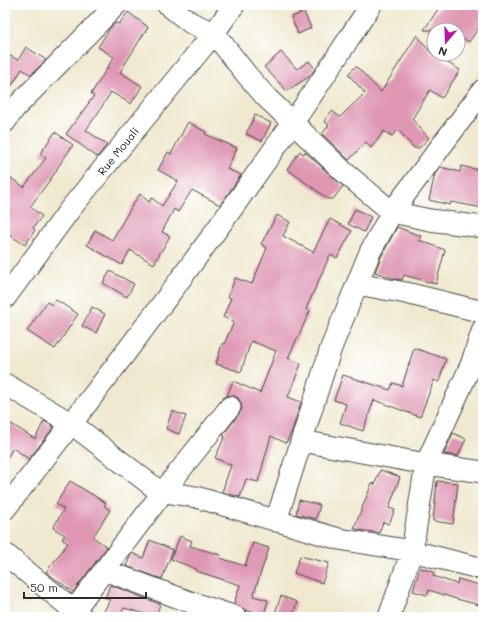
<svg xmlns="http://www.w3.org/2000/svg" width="488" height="622" viewBox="0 0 488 622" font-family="Mali,sans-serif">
<rect width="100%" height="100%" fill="#fff"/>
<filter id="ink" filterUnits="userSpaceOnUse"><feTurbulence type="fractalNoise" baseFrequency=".025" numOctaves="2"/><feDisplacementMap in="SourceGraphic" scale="8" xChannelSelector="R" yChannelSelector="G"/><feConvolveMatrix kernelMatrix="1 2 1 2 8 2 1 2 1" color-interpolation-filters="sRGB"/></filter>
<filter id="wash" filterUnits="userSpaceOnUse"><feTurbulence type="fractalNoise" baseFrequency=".012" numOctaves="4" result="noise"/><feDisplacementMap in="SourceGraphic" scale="16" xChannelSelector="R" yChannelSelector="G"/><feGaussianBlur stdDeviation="0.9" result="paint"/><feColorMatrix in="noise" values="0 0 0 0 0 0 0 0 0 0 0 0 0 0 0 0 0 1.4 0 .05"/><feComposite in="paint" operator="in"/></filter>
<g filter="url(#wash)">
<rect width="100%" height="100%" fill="#f0e9d0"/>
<g id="blocks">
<!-- building -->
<path fill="#de96b3" d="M441 5H483V22L469 42 458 35V30H424Z
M128 12 148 27 120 72 142 86 131 104 111 92 98 113 86 130 107 145 97 157 66 134 94 96 91 94 114 57 98 47 110 28 116 23 119 24Z
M304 12 311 28 298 34 291 17Z
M417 35 431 53 460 70 442 98 430 90 412 119 429 138 419 148H414L398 130 392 136 384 131 371 148 366 142 349 160 322 134 329 125 324 121 332 111 340 117 365 93 348 74 356 66 381 92Z
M26 47 46 60 31 75 22 69 5 96V53L18 60Z
M281 52 297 69 309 61 315 69 310 76 287 91 264 67Z
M255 115 271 123 262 141 246 134Z
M188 122 206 132 205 134 237 148 227 169 241 175 220 205 192 190 178 212 174 209 162 232 170 236 154 264 130 250 122 265 87 245 95 230 112 240 133 204 140 194 149 202 152 198 162 206 178 181 158 170 168 152 171 154Z
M55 132 73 145 56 170H57L30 207 42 216 33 228 35 230 25 245 5 232V174L24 187 46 158 40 154Z
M300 151 303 154 305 152 343 186 333 199H328L287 169Z
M461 166 483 171V208L451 202 450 205 429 200 435 174 440 167 460 172Z
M355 209 371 217 364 232 348 224Z
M277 215 290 222 283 236 313 252 330 219 352 231 337 258 330 255 306 309 310 311 288 358 301 364 288 397 301 402 292 431 286 443 271 436 258 482 246 479 240 497 222 492 231 465 215 458 225 436 223 435 239 414 242 409 241 403 238 398 232 395 227 396 233 381 260 393 276 351 251 341 241 372 216 364 222 344H224L234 322 223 317 231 298 228 297 235 278 252 284 267 248 261 244Z
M397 227 421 236 419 240 445 250 436 284 404 275 402 280 395 279 375 272 381 257Z
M110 271 134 284 127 297 103 283Z
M56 300 78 314 55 349 27 331 47 302 52 305Z
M92 307 105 314 96 333 82 326Z
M414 348 446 359 439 382 434 380 420 417 374 400 363 431 340 423 346 404 334 400 343 375 390 390 393 383 402 386Z
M172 411 186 416 179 434 166 429Z
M5 420 35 439 44 421 54 427 29 459 13 448 5 461Z
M453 433 466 439 458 456 444 454Z
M380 470 400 477 389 508 395 510 389 524 383 522 379 533 359 530 354 528 372 483 375 484Z
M70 481 106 503 104 506 110 510 93 537 107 547 73 592 46 572 68 543 62 539 65 535 53 528 64 509 56 504Z
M437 481 458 483 453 524 433 521Z
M299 500 320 505 316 519 296 514Z
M180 536 192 541 190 546 221 555 220 558 245 566 253 543 269 548 253 596 268 600 264 615 245 610 240 606 234 604 240 585 196 571V569L171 559Z
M150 540 173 550 162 579 126 566 132 553 143 558Z
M300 556 329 563 322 583 294 573Z
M420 568 434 572 433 576 457 584 458 579 483 586V606L453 598 429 590 427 595 413 591Z
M110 585 160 604 156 617 124 608 118 617H110L103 613 110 600 105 598Z
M281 596 297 602 292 617H286L275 613Z"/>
</g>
</g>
<g filter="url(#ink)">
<use href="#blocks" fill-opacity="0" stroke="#494844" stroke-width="1"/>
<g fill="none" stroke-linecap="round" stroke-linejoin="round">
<defs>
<path id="minor" d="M168 5 191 23 214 33 246 74 266 97 344 172 392 212 430 220 483 227
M5 122 14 109 116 5
M357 284 406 293 483 312
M5 298 71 208 214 33 234 5
M5 384 72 424 159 491 196 497 339 539 412 551 483 569
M302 441 426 464 483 472
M5 509C104 383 201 255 293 122 320 84 345 44 371 5
M276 521 331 348 370 252 392 212 483 90
M5 554 82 617
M104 570 190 602 236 617
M69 617 163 492 230 407
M389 617 412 551 426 464 471 365 483 329"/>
</defs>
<!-- minor casing -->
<use href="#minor" stroke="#494844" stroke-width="23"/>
<!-- minor -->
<use href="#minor" stroke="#fff" stroke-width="21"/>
</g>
</g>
<g text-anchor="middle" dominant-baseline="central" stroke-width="4" stroke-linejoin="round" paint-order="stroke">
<!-- street labels -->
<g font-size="11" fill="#2b2b2b" stroke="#fff">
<text transform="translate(118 151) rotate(-51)">Rue Mouali</text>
</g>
</g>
<!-- margin -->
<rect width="488" height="622" fill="none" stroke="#fff" stroke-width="20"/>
<!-- north arrow -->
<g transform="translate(446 42) rotate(199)"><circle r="19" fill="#ffffff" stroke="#aaaaaa"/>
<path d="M0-3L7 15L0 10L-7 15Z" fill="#b5179e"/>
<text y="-6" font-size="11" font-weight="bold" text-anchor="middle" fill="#2b2b2b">N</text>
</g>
<!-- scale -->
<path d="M24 592v6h122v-6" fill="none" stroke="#2b2b2b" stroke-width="2"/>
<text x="30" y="592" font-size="12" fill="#2b2b2b" stroke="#ffffff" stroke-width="3" paint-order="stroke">50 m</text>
</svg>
